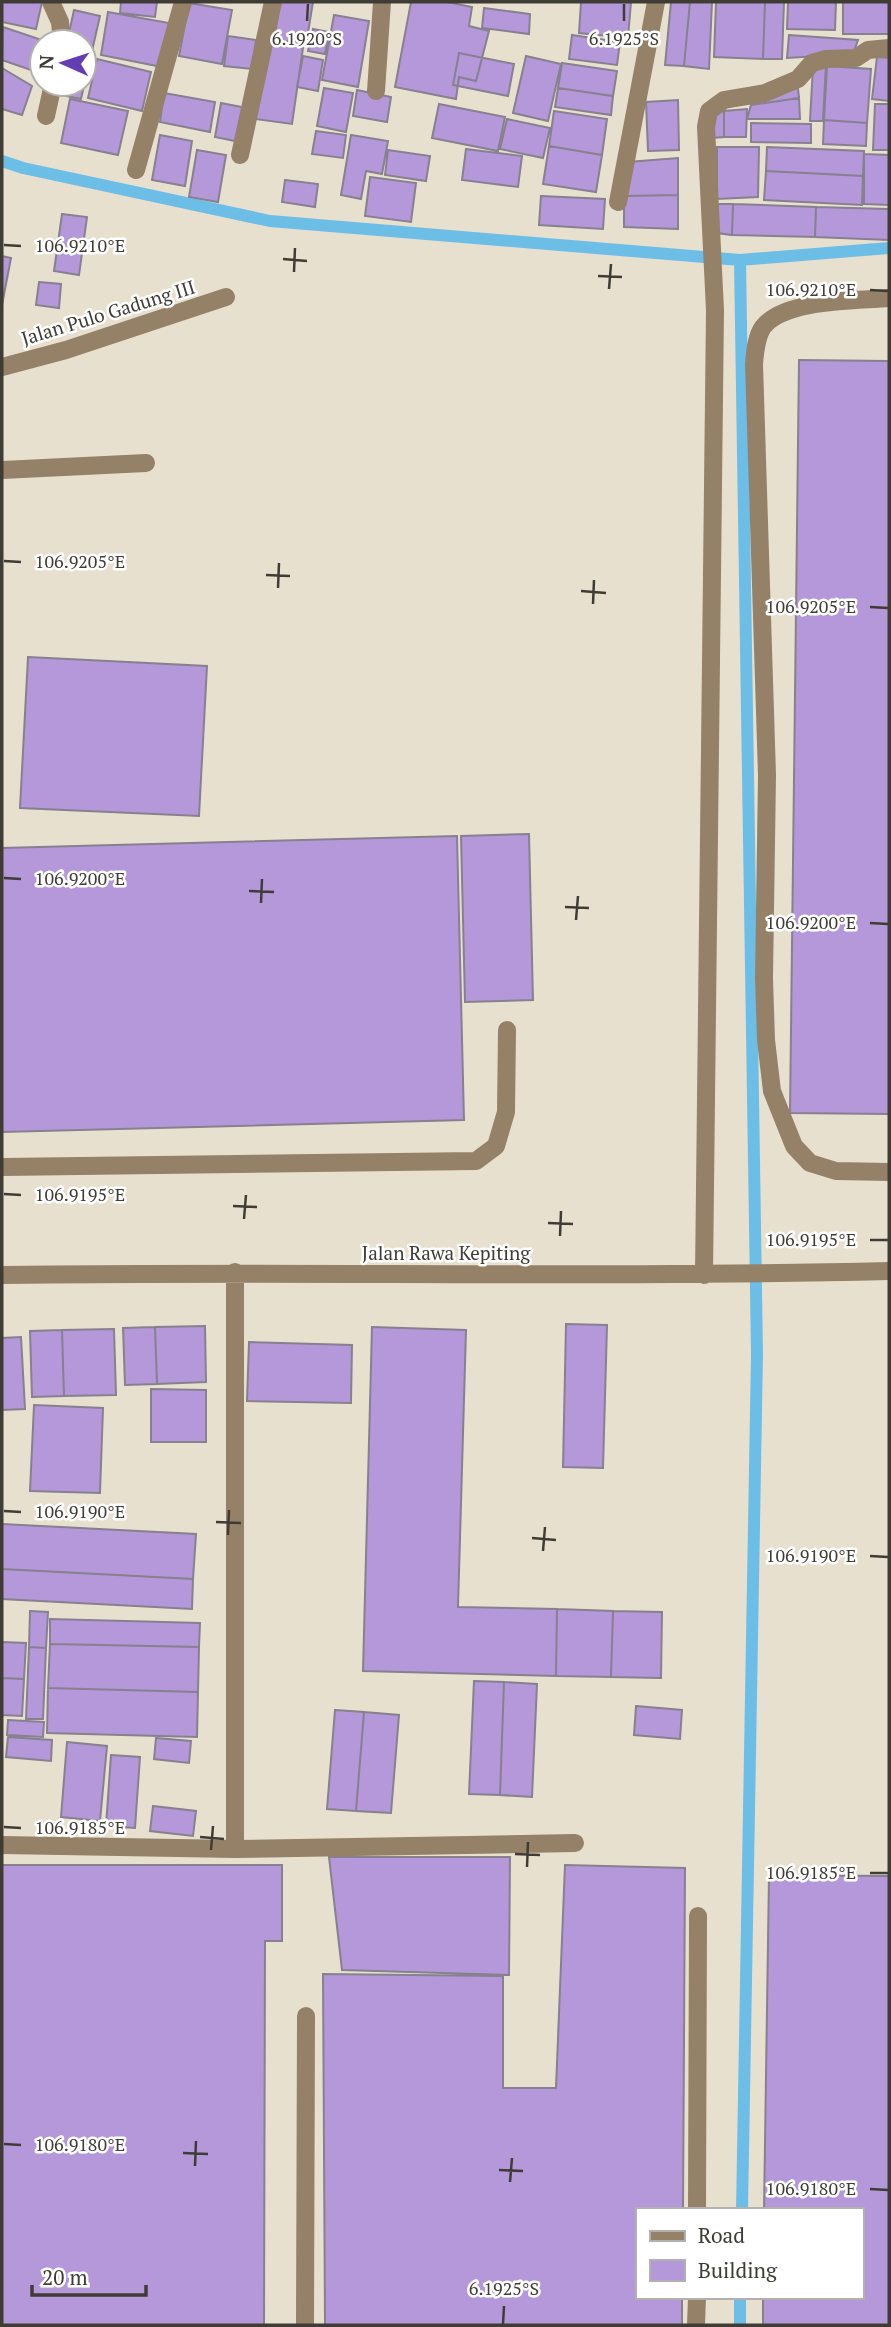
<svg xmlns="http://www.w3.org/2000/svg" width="891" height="2327" viewBox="0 0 891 2327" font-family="'PT Serif',serif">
<rect width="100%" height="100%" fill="#e8e0cf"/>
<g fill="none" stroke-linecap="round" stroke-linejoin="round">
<!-- stream -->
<path stroke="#6dbee7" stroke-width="12" d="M2 161 23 168 270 221 740 260 889 248
M740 260 757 1354 742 2210
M740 2325V2297"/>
</g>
<!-- building -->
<path fill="#b498da" stroke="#86808f" stroke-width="2" d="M2 2H42L36 29 2 22Z
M121 2H157L155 17 120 13Z
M280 2H313L306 45 274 39Z
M411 2H447L472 7 469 26 489 31 476 81 459 77 456 99 395 87Z
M581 2H631L628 38 579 33Z
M671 2H690L684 66 665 65Z
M690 2H712L709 69 684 66Z
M716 2H765L763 59 714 57Z
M765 2H784L782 59H763Z
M788 2H836L835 30 787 29Z
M843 2H889V34H843Z
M189 3 232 10 222 64 179 56Z
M484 8 530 14 529 34 482 28Z
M74 10 100 16 81 99 56 94 58 84H84V42H67Z
M108 12 169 23 162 67 101 55Z
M334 15 369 21 358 87 322 80Z
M3 27 42 40 31 70 2 60Z
M313 29 329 32 325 54 308 51Z
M572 35 620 42 617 65 569 59Z
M789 35 858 40 853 54 787 58Z
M228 36 256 40 252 69 224 66Z
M266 42 303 48 292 124 255 119Z
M459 53 514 64 508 96 453 85Z
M303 56 323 60 318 91 297 87Z
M526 56 561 64 548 121 513 113Z
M877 57 889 58V101L872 99Z
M97 59 151 72 142 111 88 98Z
M562 63 617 71 613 96 558 88Z
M826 64 823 121H810L813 66Z
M827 66 871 69 867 123 824 120Z
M2 68 32 86 22 115 2 109Z
M324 88 353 93 346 132 317 126Z
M558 88 613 96 611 115 555 107Z
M798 88 799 98 751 105 749 100Z
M357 90 391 97 387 122 353 116Z
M164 93 215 102 210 132 160 122Z
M799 98 800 119H747L751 105Z
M70 99 128 111 118 155 61 143Z
M678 100 679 150 648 151 646 102Z
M221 103 247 108 240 142 215 137Z
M439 104 505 117 498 151 432 138Z
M875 104H889V150H873Z
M747 109 746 137H724V111Z
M554 111 607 119 602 155 549 146Z
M724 111V137L712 138 714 113Z
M507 119 550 128 543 158 500 149Z
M824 120 867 123 866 146 823 144Z
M751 123 811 124V143L751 142Z
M316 131 346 135 343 158 312 154Z
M160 135 192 141 185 186 152 180Z
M351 135 388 141 382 174 366 171 361 199 341 195Z
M549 146 602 155 596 192 543 184Z
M717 147H759L758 197 717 199Z
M767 147 864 151 863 176 766 171Z
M466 149 522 156 518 187 462 180Z
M197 150 226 155 218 202 189 197Z
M388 150 430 156 426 181 385 175Z
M864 154 889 155V205L864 204Z
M678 158V195L624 196 628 162Z
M766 171 863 176 862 205 764 200Z
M370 177 416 183 411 222 365 216Z
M285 180 318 184 315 207 282 202Z
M678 195V229L624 227V196Z
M541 196 605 199 603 229 539 225Z
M716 204H733L732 235 717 233Z
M733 204 816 207 815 237 732 235Z
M816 207 889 209V240L815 237Z
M62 214 87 217 79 275 54 271Z
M2 256 11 258 2 305Z
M39 282 61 284 59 308 36 305Z
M799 360 889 361V1114L790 1113Z
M28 657 207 666 199 816 20 808Z
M529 834 533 1000 465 1002 461 836Z
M457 836 464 1120 2 1132V848Z
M566 1324 607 1325 603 1468 563 1467Z
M205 1326 206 1382 157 1384 155 1327Z
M155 1327 157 1384 125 1385 123 1328Z
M372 1327 466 1330 458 1607 557 1609 556 1676 363 1671Z
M114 1329 116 1395 64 1396 62 1330Z
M62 1330 64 1396 32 1397 30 1331Z
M21 1337 25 1409 2 1410V1338Z
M249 1342 352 1345 351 1403 247 1401Z
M151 1389 206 1390V1442H151Z
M34 1405 103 1408 100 1493 30 1491Z
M2 1524 196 1534 193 1579 2 1569Z
M2 1569 193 1579 192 1609 2 1599Z
M557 1609 613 1611 611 1677 556 1676Z
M30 1611 48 1612 46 1648 29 1647Z
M613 1611 662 1612 661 1678 611 1677Z
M50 1619 200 1623 199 1647 50 1644Z
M2 1642 26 1643 24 1679 2 1678Z
M50 1644 199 1647 198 1692 48 1688Z
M29 1647 46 1648 43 1719H26Z
M2 1678 24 1679 22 1716 2 1715Z
M474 1681 504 1682 500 1795 469 1794Z
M504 1682 537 1684 532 1797 500 1795Z
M48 1688 198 1692 197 1737 47 1733Z
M636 1706 682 1710 680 1739 634 1735Z
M335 1710 364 1712 356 1811 327 1809Z
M364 1712 399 1715 391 1813 356 1811Z
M8 1720 44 1722 43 1737 7 1735Z
M8 1737 52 1740 51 1761 6 1757Z
M156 1738 191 1741 189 1763 154 1759Z
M67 1742 107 1746 100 1821 61 1817Z
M111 1755 140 1757 135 1828 106 1826Z
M153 1806 196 1811 193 1836 150 1831Z
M329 1857H510L509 1975 342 1970Z
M2 1865H282V1941H265L264 2325H2Z
M565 1865 685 1868 683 2210H637V2297H682V2325H325L323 1974 503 1976V2088H556Z
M769 1875 889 1876V2325H763V2297H861V2210H764Z"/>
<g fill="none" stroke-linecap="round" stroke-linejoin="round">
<!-- minor -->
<path stroke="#958167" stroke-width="18" d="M51 2 60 22 62 42
M376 91 382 2
M46 116 53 84
M240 155 273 2
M136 170 183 2
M618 202 656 2
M889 298C856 301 785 299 763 327 756 337 755 352 754 364L767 775 764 978 766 1040 772 1091 794 1146 810 1163 836 1171 889 1172
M2 367 66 350 226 297
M2 470 146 463
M2 1167 476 1161 496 1146 506 1112 507 1030
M235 1272V1849
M2 1275C298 1271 593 1278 889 1271
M704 1275 715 310 706 127 709 111 724 100 765 93 798 79 812 63 826 59 856 58 868 50 889 48
M2 1845 235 1849 575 1843
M697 2210 698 1916
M305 2325 306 2016
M696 2325 697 2297"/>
</g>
<!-- ticks -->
<path fill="none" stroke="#3f3c36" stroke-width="2.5" d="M307 21 308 4M624 21V4M4 245 21 246M283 259 307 261M294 272 295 248M598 276 622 277M609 289 611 264M870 290 888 291M4 561 21 562M266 575 290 576M278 588 279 563M581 591 606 593M593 604 594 580M870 607 888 608M4 878 21 879M249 891 274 892M261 903 262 879M565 907 589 908M576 920 578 896M870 923 888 924M4 1194 21 1195M233 1206 257 1207M244 1219 246 1195M548 1223 573 1224M560 1236 561 1211M870 1240H888M4 1511 21 1512M216 1522 241 1523M228 1535 229 1510M532 1538 556 1540M543 1551 545 1527M870 1556 888 1557M4 1827 21 1828M200 1837 224 1839M211 1850 213 1826M515 1854 540 1855M527 1867 528 1842M870 1873H888M4 2144 21 2145M183 2153 208 2154M195 2166 196 2141M499 2170 523 2171M510 2182 512 2158M870 2189 888 2190M503 2324 504 2306"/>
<g text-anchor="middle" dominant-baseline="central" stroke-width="5" stroke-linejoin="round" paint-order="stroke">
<!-- street labels -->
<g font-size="19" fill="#3f3c36" stroke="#fff">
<text transform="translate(108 312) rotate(-17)">Jalan Pulo Gadung III</text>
<text x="446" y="1252">Jalan Rawa Kepiting</text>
</g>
</g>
<g font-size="18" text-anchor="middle" fill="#3f3c36" stroke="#fff" stroke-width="5" stroke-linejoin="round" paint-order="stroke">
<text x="307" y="45">6.1920°S</text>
<text x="624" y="45">6.1925°S</text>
<text x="80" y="252">106.9210°E</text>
<text x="811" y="296">106.9210°E</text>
<text x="80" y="568">106.9205°E</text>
<text x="811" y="613">106.9205°E</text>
<text x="80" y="885">106.9200°E</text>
<text x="811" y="929">106.9200°E</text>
<text x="80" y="1201">106.9195°E</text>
<text x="811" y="1246">106.9195°E</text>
<text x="80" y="1518">106.9190°E</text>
<text x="811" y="1562">106.9190°E</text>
<text x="80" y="1834">106.9185°E</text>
<text x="811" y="1879">106.9185°E</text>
<text x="80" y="2151">106.9180°E</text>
<text x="811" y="2195">106.9180°E</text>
<text x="504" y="2295">6.1925°S</text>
</g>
<!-- border -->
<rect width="891" height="2327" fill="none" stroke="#3f3c36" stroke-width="7"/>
<!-- legend -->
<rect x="636" y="2208" width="228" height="91" fill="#ffffff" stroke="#b2b1af" stroke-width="2"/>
<rect x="650" y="2231" width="35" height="10" fill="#958167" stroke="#b2b1af" stroke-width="2"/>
<text x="698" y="2243" font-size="21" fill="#3f3c36">Road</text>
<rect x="650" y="2260" width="35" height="21" fill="#b498da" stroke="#b2b1af" stroke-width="2"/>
<text x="698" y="2278" font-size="21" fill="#3f3c36">Building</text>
<!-- north arrow -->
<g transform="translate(63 63) rotate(273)"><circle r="33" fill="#ffffff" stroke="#b2b1af" stroke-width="2"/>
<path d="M0-5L12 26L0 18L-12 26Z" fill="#643cb4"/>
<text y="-10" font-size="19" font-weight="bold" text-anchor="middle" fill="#3f3c36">N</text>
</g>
<!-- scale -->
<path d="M32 2285v10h114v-10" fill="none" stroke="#3f3c36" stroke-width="3.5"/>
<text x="42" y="2285" font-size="21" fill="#3f3c36" stroke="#ffffff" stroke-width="5" paint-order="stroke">20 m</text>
</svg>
